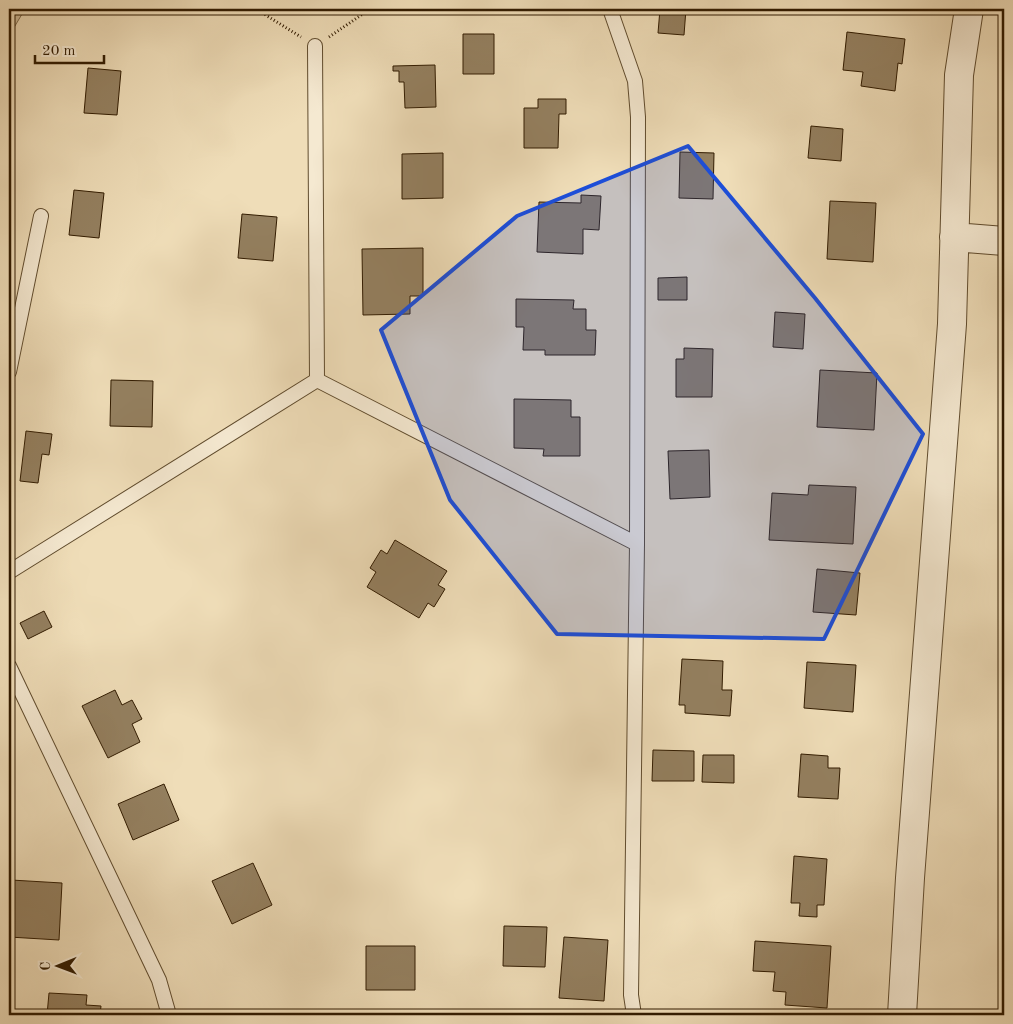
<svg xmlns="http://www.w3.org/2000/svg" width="1013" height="1024" viewBox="0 0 1013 1024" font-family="'Old Standard TT',serif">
<rect width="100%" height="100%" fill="#efddb8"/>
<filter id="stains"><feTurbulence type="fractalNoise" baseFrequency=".004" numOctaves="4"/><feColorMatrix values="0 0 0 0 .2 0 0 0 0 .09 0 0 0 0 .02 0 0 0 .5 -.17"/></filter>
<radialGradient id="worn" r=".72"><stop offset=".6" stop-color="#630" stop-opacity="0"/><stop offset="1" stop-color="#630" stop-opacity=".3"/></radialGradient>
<!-- green -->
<path fill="#cfbc99" stroke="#806c4c" d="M9 9H25L9 36Z"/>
<!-- building -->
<path fill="#948060" stroke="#311b00" d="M660 9H686L684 35 658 33Z
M847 32 905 39 902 64 898 63 895 91 861 86 863 72 843 70Z
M463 34H494V74H463Z
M435 65 436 107 405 108 404 82H399V71H393V66Z
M88 68 121 71 117 115 84 113Z
M538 99H566V114H559L558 148H524V108H538Z
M811 126 843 129 841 161 808 158Z
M680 152 714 153 713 199 679 198Z
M443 153V198L402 199V154Z
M74 190 104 193 99 238 69 235Z
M581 195 601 196 599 230 583 229V254L537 252 539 202 581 203Z
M830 201 876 203 873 262 827 259Z
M242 214 277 217 273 261 238 258Z
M423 248V296H410V314L363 315 362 249Z
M687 277V300H658V278Z
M516 299 574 300 573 309H586V330H596L595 355H545V350H523L524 327H516Z
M775 312 805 314 803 349 773 347Z
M684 348 713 349 712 397H676V359H684Z
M820 370 877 373 874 430 817 427Z
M111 380 153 381 152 427 110 426Z
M514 399 571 400V417H580V456H543L544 449 514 448Z
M26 431 52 434 49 455 42 454 38 483 20 481Z
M709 450 710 497 670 499 668 451Z
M809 485 856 487 853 544 769 540 772 493 808 495Z
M395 540 447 571 438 585 445 589 434 607 428 603 419 618 367 587 376 572 370 568 381 550 387 554Z
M817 569 860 573 856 615 813 612Z
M44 611 52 627 28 639 20 623Z
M682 659 723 661 722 690H732L730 716 685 713V705H679Z
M807 662 856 665 853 712 804 708Z
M115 690 122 705 132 700 142 719 132 724 140 742 108 758 82 706Z
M653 750 694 751V781H652Z
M801 754 828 756V768H840L838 799 798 797Z
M703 755H734V783L702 782Z
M164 784 179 820 133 840 118 804Z
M794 856 827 859 824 905H817V917L799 916 800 903H791Z
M253 863 272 905 232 924 212 881Z
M11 880 62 883 59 940 9 937Z
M504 926 547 927 545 967 503 966Z
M564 937 608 940 604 1001 559 998Z
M755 941 831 946 827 1008 785 1005 786 992 773 991 775 972 753 971Z
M366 946H415V990H366Z
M49 993 87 995 86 1005 101 1006 100 1015H47Z"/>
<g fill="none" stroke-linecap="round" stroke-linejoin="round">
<defs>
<path id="service" d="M610 9 635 81 638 117 637 544 631 995 634 1015
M9 372 41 216
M317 380 637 544
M9 572 317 380 315 46
M9 666 159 980 169 1015"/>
<path id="minor" d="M954 237 1004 241
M902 1015 910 878 952 324 959 75 969 9"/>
</defs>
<!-- service casing -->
<use href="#service" stroke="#604c2e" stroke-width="16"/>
<!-- minor casing -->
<use href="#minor" stroke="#604c2e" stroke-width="30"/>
<!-- path -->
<path stroke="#311b00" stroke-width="3" stroke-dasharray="1 2.5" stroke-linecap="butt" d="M256 9 301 37
M329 37 370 9"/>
<!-- service -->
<use href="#service" stroke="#f5e9d1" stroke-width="14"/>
<!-- minor -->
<use href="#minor" stroke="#f5e9d1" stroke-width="28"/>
</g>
<!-- marked area -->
<path fill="#1d4ed8" fill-opacity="0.2" stroke="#1d4ed8" stroke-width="4" stroke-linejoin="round" d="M688 146 815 298 923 434 824 639 557 634 450 500 381 330 517 216Z"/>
<!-- margin -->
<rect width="1013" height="1024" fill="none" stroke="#efddb8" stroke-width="30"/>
<rect x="10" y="10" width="993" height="1004" fill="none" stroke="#311b00" stroke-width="2.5"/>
<rect x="15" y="15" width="983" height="994" fill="none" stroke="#311b00"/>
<!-- north arrow -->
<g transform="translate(58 966) rotate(269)" stroke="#f5e9d1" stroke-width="4" paint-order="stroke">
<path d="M0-4L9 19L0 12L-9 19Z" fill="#311b00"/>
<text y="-8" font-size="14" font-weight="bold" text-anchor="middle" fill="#311b00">С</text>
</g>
<!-- scale -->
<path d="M35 55v8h69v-8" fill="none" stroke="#311b00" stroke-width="2.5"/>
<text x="42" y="55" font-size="15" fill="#311b00" stroke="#f5e9d1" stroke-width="4" paint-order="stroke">20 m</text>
<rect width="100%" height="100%" filter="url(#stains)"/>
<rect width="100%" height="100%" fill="url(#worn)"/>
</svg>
